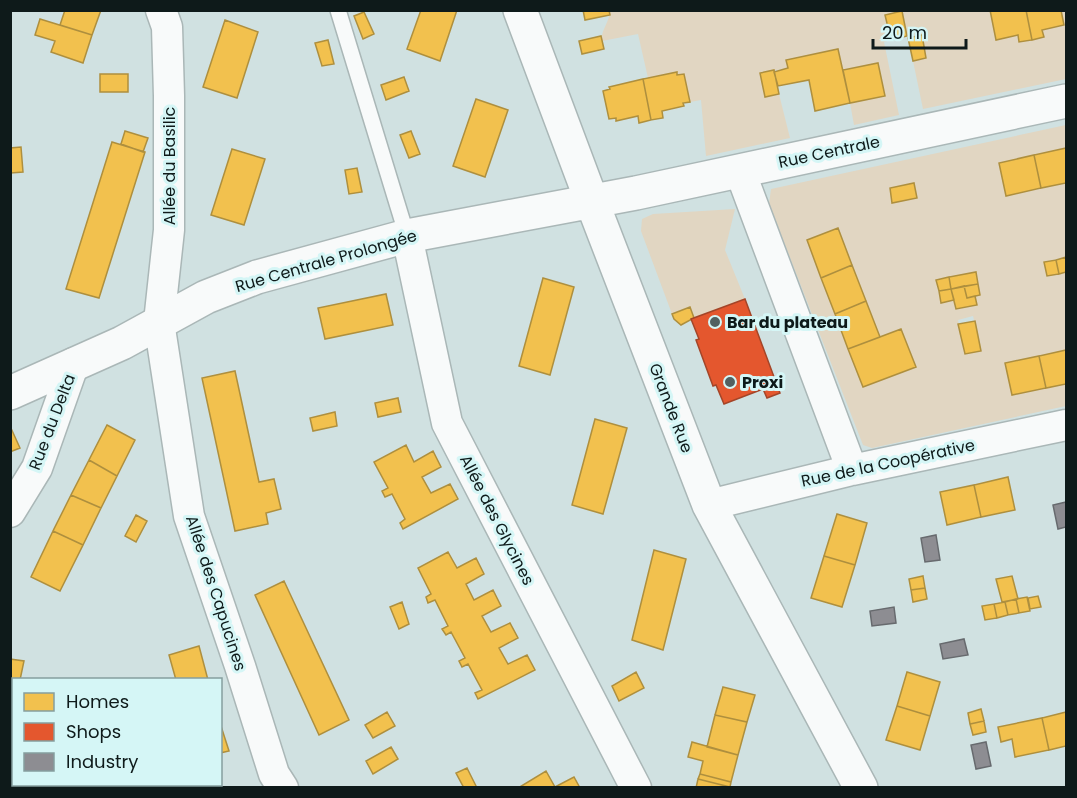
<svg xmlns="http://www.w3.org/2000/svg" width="1077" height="798" viewBox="0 0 1077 798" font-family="Poppins,sans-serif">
<rect width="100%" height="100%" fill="#d0e1e1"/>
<!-- green -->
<path fill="#e1d6c2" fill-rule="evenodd" d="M990 10 996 39 1018 35 1020 42 1044 37 1042 30 1064 25 1061 11H1066V79L923 109 913 61 926 58 922 36 908 38 902 11 886 15 891 40 884 42 899 115 854 125 850 103 885 96 878 63 843 70 838 49 787 60 788 68 760 73 765 97 779 94 790 138 706 156 701 100 690 102 684 74 677 75V72L648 78 638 34 602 41C600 30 611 21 609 11Z
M1066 125V148L999 163 1007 196 1066 183V257L1044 262 1047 275 1066 272V350L1005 363 1012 395 1066 384V406L872 448 863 445 769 204 771 189ZM837 228 880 337 901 329 916 367 863 386 807 240ZM975 272 980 295 975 296 977 305 956 309 954 300 941 303 936 280ZM973 316 981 351 965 354 958 320Z
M735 209 725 250 745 299 694 318 689 307 672 314 641 231 642 219 653 214Z"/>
<!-- homes -->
<path fill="#f2c14e" stroke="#ae8f3e" stroke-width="1.5" d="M65 10H101L92 35 60 25Z
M421 10H457L440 61 407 49Z
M583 10H609L610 15 585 20Z
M990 10H1026L1032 40 1019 42 1018 35 996 40Z
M1026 10H1061L1064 25 1042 30 1044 37 1032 40Z
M902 11 907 36 891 40 885 15Z
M364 12 374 34 363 39 354 16Z
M40 19 92 35 83 63 51 52 55 41 35 35Z
M225 20 258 32 237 98 203 87Z
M922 35 926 58 913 61 908 38Z
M601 36 604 49 582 54 579 41Z
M328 40 334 64 322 66 315 43Z
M838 49 850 103 815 111 809 80 778 86 774 72 788 68 786 60Z
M878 63 885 96 850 103 843 70Z
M774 70 779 94 765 97 760 73Z
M677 72V75L684 74 690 102 683 103 684 106 662 111 663 118 651 120 643 79Z
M100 74H128V92H100Z
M404 77 409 91 386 100 381 85Z
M643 79 651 120 639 123 638 116 616 121V118L609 119 603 91 610 89 609 87Z
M476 99 508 110 485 177 453 166Z
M125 131 148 138 143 152 121 144Z
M411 131 420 154 409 158 400 135Z
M112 142 145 152 99 298 66 289Z
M21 147 23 172 11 173 10 148Z
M1066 148V183L1041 188 1034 155Z
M232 149 265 159 244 225 211 215Z
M1034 155 1041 188 1006 196 999 163Z
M357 168 362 192 349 194 345 170Z
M914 183 917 198 892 203 890 188Z
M838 228 852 265 821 278 807 240Z
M1066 257V272L1059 274 1056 260Z
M1056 260 1059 274 1047 276 1044 262Z
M852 265 866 301 835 314 821 278Z
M976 272 978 284 951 289 949 277Z
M949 277 951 289 939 291 936 280Z
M543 278 574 287 550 375 519 366Z
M978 284 980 295 967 298 964 286Z
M964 286 967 298 975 296 977 305 956 309 951 289Z
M951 289 954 300 941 303 939 291Z
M386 294 393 325 325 339 318 308Z
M866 301 880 337 848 349 835 314Z
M690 307 694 318 681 325 674 319 672 314Z
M975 321 981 351 965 354 958 324Z
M901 329 916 367 863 387 848 349Z
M1066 350V384L1046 388 1039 356Z
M1039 356 1046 388 1012 395 1005 363Z
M235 371 259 482 274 479 281 509 266 513 268 524 235 531 202 378Z
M398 398 401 412 378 417 375 403Z
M335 412 337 426 313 431 310 418Z
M595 419 627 428 603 514 572 505Z
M107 425 135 440 117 476 89 460Z
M10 426 20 448 10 452Z
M406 445 414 462 433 451 441 467 422 477 431 493 450 484 458 499 403 529 400 523 405 519 392 494 385 497 382 491 388 488 374 462Z
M89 460 117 476 101 508 71 495Z
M1008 477 1015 510 981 517 974 485Z
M974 485 981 517 947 525 940 492Z
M71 495 101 508 83 545 53 531Z
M837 514 867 523 855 565 824 556Z
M136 515 147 521 136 542 125 536Z
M53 531 83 545 60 591 31 577Z
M654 550 686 559 663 650 632 640Z
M448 552 457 568 476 558 484 574 466 584 474 600 493 590 501 606 482 616 491 632 510 623 518 638 499 648 508 664 527 655 535 670 478 699 475 693 482 690 468 664 462 667 459 661 465 658 451 632 446 635 442 629 448 626 435 600 428 603 426 597 431 594 418 568Z
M824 556 855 565 842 607 811 598Z
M923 576 925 588 911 590 909 579Z
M1012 576 1018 599 1002 602 996 579Z
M284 581 349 720 319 735 255 595Z
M925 588 927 599 913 602 911 590Z
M1038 596 1041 607 1030 609 1028 598Z
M1027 597 1030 611 1019 613 1016 599Z
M1016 599 1019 613 1008 615 1005 602Z
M402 602 409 624 399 629 390 607Z
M1005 602 1008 615 997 618 994 604Z
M994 604 997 618 985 620 982 606Z
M199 646 208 680H176L169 655Z
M10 659 24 661 20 680H14V713L10 728Z
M636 672 644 688 619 701 612 686Z
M907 672 940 682 930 716 897 706Z
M723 687 755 695 747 722 715 715Z
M897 706 930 716 920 750 886 740Z
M981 709 984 721 970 724 968 713Z
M387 712 395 726 373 738 365 725Z
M1066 712V746L1049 750 1042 718Z
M715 715 747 722 738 755 707 747Z
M1042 718 1049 750 1015 757 1012 739 1001 742 998 727Z
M984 721 986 732 973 735 970 724Z
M220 723 229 751 220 753Z
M692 742 738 755 731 782 700 774 703 761 688 757Z
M391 747 398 759 373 774 366 761Z
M467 768 477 788H464L456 773Z
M546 771 555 787 574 777 580 788H518Z
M700 774 731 782 730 787 698 779Z
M698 779 730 787V788H696Z"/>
<!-- shops -->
<path fill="#e4572e" stroke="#a44528" stroke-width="1.5" d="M745 299 780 393 767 398 763 389 724 404 716 385 713 386 696 340 699 339 691 319Z"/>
<!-- industry -->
<path fill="#8d8d92" stroke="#676a6e" stroke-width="1.5" d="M1066 502V527L1058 529 1053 505Z
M936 535 940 560 925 562 921 538Z
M894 607 896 623 872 626 870 611Z
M964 639 968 655 943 659 940 644Z
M986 742 991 766 976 769 971 745Z"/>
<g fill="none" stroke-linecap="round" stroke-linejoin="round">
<defs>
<path id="lane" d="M338 10 407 236"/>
<path id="street" d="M161 10 167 27 169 96V230L159 322 189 516 240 666 274 774 283 788
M740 171 852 470
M407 236 447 423 636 788
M709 505 852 470 1066 425
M10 512 37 468 74 363"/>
<path id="secondary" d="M520 10 592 202 709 505 861 788
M10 393 122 343 206 297 257 277 407 236 636 193 1066 101"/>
</defs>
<!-- lane casing -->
<use href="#lane" stroke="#aab7b7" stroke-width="18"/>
<!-- street casing -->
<use href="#street" stroke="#aab7b7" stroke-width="33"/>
<!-- secondary casing -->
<use href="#secondary" stroke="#aab7b7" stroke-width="36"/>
<!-- lane -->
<use href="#lane" stroke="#f8fafa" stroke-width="15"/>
<!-- street -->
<use href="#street" stroke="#f8fafa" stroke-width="30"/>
<!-- secondary -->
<use href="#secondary" stroke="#f8fafa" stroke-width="33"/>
</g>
<!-- markers -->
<g fill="#526060" stroke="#d5f6f6" stroke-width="2">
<circle cx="715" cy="322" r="6"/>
<circle cx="730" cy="382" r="6"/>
</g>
<g text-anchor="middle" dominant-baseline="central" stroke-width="6" stroke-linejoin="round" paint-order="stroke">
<!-- street labels -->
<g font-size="16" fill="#0e1a1a" stroke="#d5f6f6">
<text transform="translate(829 152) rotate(-12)">Rue Centrale</text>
<text transform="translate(169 166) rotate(-90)">Allée du Basilic</text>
<text transform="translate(326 261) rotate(-16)">Rue Centrale Prolongée</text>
<text transform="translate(671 408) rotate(69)">Grande Rue</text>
<text transform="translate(52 422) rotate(-69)">Rue du Delta</text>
<text transform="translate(888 463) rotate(-12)">Rue de la Coopérative</text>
<text transform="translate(497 520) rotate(63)">Allée des Glycines</text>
<text transform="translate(216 593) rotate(72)">Allée des Capucines</text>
</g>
<!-- poi labels -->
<g font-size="16" font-weight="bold" fill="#0e1a1a" stroke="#d5f6f6" text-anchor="start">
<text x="727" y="322">Bar du plateau</text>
<text x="742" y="382">Proxi</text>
</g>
</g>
<!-- border -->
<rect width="1077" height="798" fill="none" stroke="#0e1a1a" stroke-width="24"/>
<!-- legend -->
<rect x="12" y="678" width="210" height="108" fill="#d5f6f6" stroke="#859e9e" stroke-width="1.5"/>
<rect x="24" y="693" width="30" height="18" fill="#f2c14e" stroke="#859e9e" stroke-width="1.5"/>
<text x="66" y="708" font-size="18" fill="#0e1a1a">Homes</text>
<rect x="24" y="723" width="30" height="18" fill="#e4572e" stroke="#859e9e" stroke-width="1.5"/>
<text x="66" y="738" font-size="18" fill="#0e1a1a">Shops</text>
<rect x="24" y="753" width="30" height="18" fill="#8d8d92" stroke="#859e9e" stroke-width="1.5"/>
<text x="66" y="768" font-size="18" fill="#0e1a1a">Industry</text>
<!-- scale -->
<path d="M873 39v9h93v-9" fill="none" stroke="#0e1a1a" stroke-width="3"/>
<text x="882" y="39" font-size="18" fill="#0e1a1a" stroke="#d5f6f6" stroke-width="4.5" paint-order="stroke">20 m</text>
</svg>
